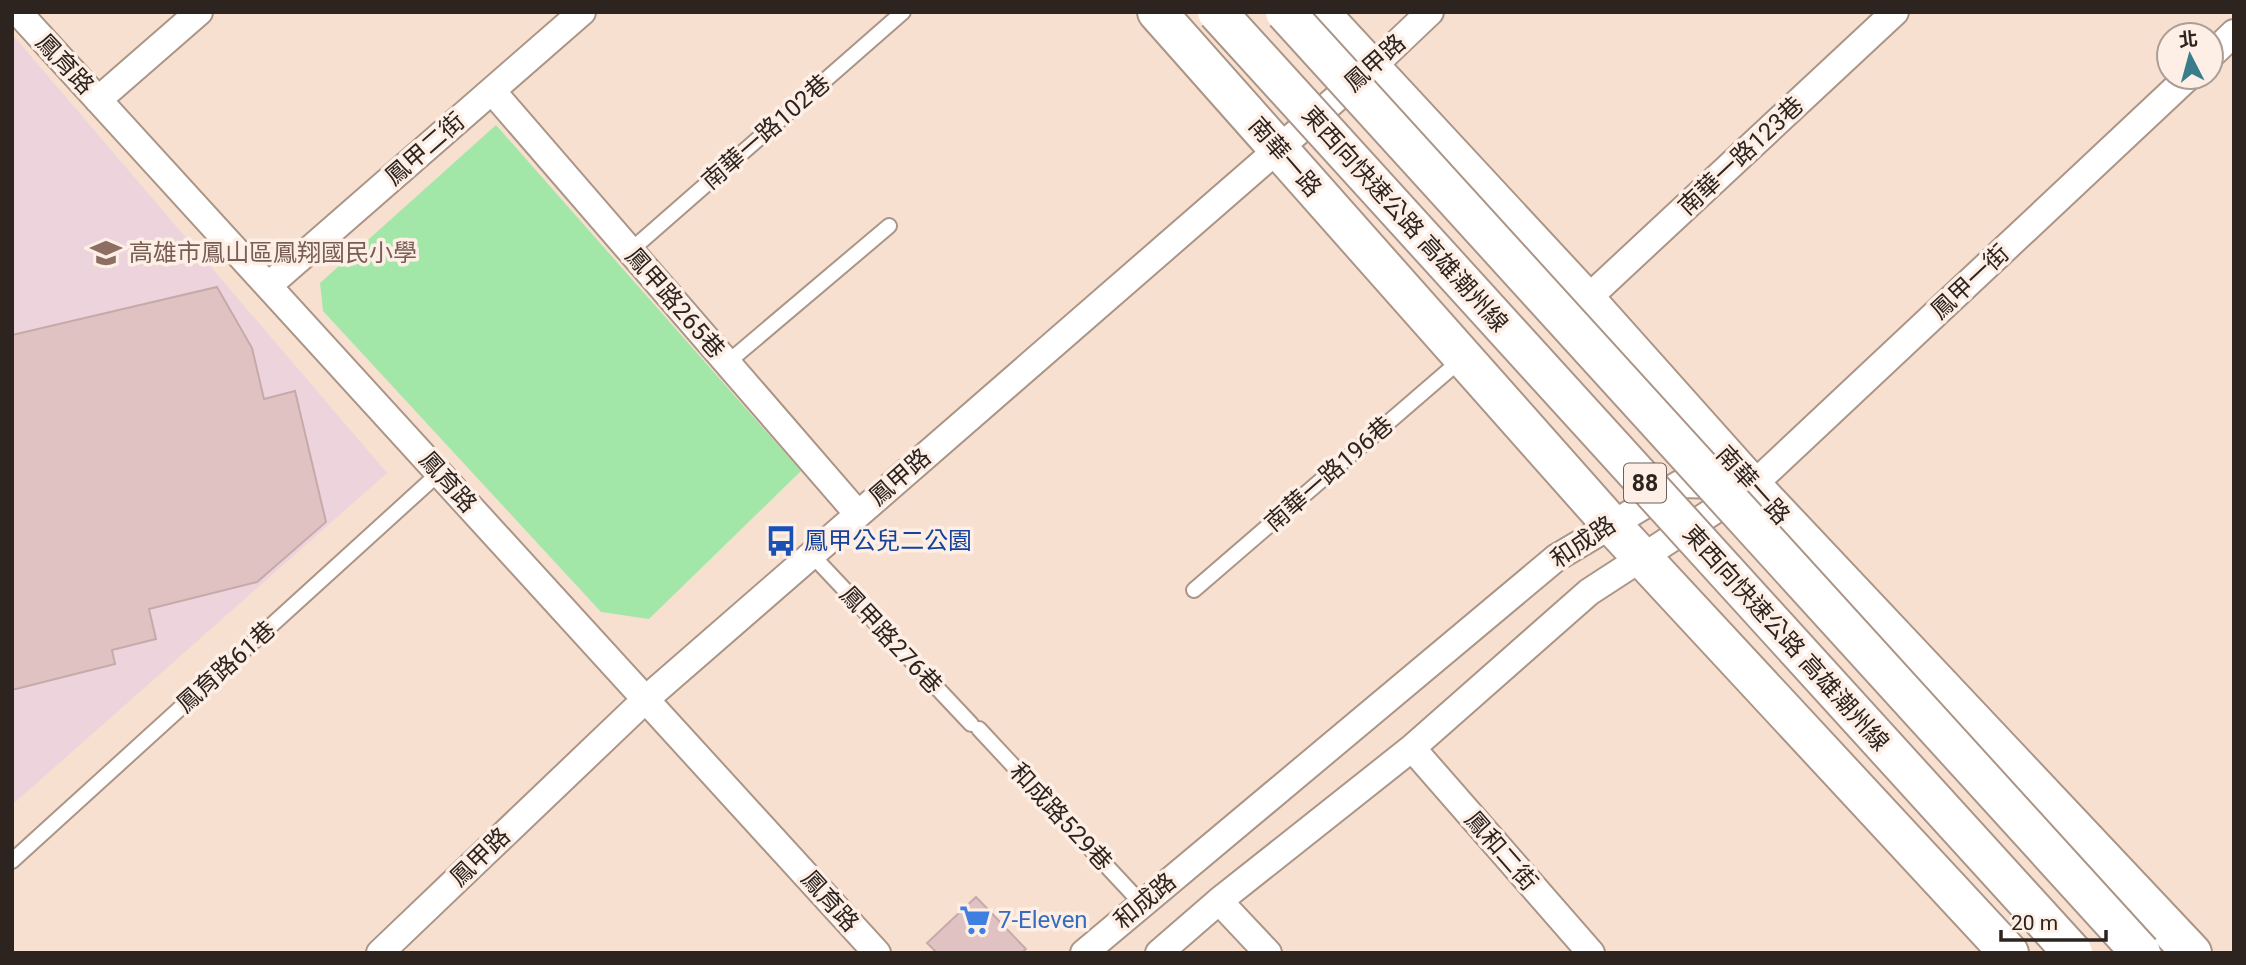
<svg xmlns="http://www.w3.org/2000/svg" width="2246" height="965" viewBox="0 0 2246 965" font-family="Roboto,'Noto Sans TC',sans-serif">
<rect width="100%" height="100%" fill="#f8e0d1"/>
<!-- education -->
<path fill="#ecd3dc" d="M12 34 387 473 12 805Z"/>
<!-- green -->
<path fill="#a2e7a8" d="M496 125 801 471 649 619 601 612 323 311 320 283Z"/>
<!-- building -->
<path fill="#dfc2c1" stroke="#c6aaa9" stroke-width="2" d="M217 287 252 348 264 399 295 391 326 522 257 582 149 609 156 639 112 650 115 664 12 690V335Z
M976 897 1026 949 1021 953H937L927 943Z"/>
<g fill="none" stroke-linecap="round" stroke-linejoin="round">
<defs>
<path id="lane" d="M630 251 903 12
M727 363 889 226
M812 555 971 724
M1194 590 1463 358
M979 729 1142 904
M12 861 439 473"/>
<path id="street" d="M18 12 877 953
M2211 55 2234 33
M492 91 858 514
M98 100 199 12
M268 286 582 12
M1586 300 1895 12
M1412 748 1591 953
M1219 901 1268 953
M380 953 646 699 1369 70 1430 12
M1084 953 1556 558 1680 484 1722 485
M1159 953 1219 901 1412 748 1589 592 1752 486 2188 77"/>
<path id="secondary" d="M1157 12 1610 523 2009 953
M1319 12 1586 300 1752 486 2192 953"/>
</defs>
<!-- lane casing -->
<use href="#lane" stroke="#ab9587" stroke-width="18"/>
<!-- street casing -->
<use href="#street" stroke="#ab9587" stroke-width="30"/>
<!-- secondary casing -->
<use href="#secondary" stroke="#ab9587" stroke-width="42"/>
<!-- lane -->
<use href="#lane" stroke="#fff" stroke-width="14"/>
<!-- street -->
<use href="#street" stroke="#fff" stroke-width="26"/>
<!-- secondary -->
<use href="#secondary" stroke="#fff" stroke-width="38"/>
<defs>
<path id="highway-bridge" d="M1217 12 2073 953
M1285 12 2141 953"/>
</defs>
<!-- highway-bridge casing -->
<use href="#highway-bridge" stroke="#ab9587" stroke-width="42" stroke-linecap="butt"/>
<!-- highway-bridge -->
<use href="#highway-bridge" stroke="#fff" stroke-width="38"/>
</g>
<!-- icons -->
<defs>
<symbol id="school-bare" viewBox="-9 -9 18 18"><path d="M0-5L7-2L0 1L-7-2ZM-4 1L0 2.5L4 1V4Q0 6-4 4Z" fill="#8d6e63" stroke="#feefe6" stroke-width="2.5" paint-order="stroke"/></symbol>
<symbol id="bus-bare" viewBox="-9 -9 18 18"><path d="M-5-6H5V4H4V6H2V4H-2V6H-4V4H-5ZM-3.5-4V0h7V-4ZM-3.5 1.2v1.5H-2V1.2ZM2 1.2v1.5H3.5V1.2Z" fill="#1a4fb4" stroke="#feefe6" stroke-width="2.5" paint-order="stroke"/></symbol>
<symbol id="supermarket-bare" viewBox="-9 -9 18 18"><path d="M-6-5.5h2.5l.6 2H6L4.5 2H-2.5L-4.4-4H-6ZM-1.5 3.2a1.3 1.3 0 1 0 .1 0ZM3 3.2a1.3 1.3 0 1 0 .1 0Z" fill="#3f7fe0" stroke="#feefe6" stroke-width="2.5" paint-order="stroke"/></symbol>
</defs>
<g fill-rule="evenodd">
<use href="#school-bare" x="84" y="231" width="44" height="44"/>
<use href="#bus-bare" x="759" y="519" width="44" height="44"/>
<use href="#supermarket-bare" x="953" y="898" width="44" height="44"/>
</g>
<g text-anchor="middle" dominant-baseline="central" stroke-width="7" stroke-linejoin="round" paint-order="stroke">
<!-- shield labels -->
<rect fill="#feefe6" stroke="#6c615b" stroke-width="2" x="1624" y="463.5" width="42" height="39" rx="5"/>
<g font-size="23" font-weight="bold" fill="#2d241f">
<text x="1645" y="483">88</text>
</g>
<!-- street labels -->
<g font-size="24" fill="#2d241f" stroke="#feefe6">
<text transform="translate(1375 63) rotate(-42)">鳳甲路</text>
<text transform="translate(65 64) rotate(47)">鳳育路</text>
<text transform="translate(766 132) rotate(-41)">南華一路102巷</text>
<text transform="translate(425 149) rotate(-41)">鳳甲二街</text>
<text transform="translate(1741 156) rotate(-43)">南華一路123巷</text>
<text transform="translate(1285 157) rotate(49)">南華一路</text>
<text transform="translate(1405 219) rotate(48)">東西向快速公路 高雄潮州線</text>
<text transform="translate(1970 282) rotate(-43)">鳳甲一街</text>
<text transform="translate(675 303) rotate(49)">鳳甲路265巷</text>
<text transform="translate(1329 474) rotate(-41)">南華一路196巷</text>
<text transform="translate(900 477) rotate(-41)">鳳甲路</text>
<text transform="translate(448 482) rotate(48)">鳳育路</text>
<text transform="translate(1753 485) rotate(48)">南華一路</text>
<text transform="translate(1583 542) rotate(-34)">和成路</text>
<text transform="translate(1786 638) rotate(48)">東西向快速公路 高雄潮州線</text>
<text transform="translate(891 640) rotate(47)">鳳甲路276巷</text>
<text transform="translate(226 667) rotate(-42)">鳳育路61巷</text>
<text transform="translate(1061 817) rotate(47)">和成路529巷</text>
<text transform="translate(1501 851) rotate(49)">鳳和二街</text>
<text transform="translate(480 857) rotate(-44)">鳳甲路</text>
<text transform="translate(830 901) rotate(48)">鳳育路</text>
<text transform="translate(1145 901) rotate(-40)">和成路</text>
</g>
<!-- education labels -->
<g font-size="24" fill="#785e54" stroke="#feefe6" text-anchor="start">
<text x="129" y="253">高雄市鳳山區鳳翔國民小學</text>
</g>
<!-- transit labels -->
<g font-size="24" fill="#164399" stroke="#feefe6" text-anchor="start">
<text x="804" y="541">鳳甲公兒二公園</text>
</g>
<!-- shop labels -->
<g font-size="24" fill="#366cbe" stroke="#feefe6" text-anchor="start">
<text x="998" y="920">7-Eleven</text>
</g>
</g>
<!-- border -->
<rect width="2246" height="965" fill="none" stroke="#2d241f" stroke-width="28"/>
<!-- north arrow -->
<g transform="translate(2190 56) rotate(354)"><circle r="33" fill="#feefe6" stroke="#aa9e96" stroke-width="2"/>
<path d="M0-5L12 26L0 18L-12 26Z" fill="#397d8c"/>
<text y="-10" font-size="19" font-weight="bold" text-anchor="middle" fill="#2d241f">北</text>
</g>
<!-- scale -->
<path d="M2001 930v10h105v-10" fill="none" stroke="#2d241f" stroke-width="3.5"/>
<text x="2011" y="930" font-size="21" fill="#2d241f" stroke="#feefe6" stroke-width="5" paint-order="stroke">20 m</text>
</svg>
